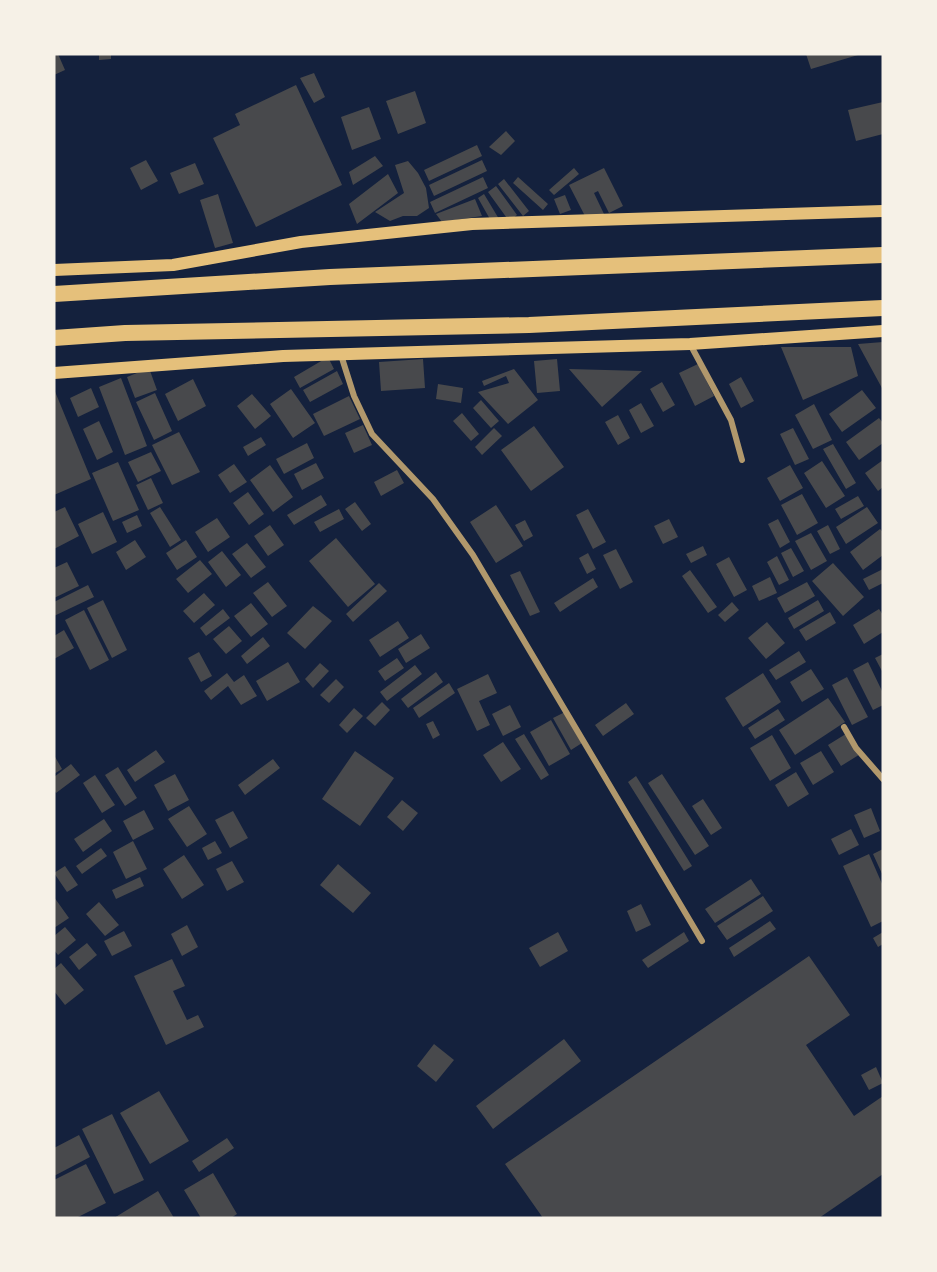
<svg xmlns="http://www.w3.org/2000/svg" width="937" height="1272" viewBox="0 0 937 1272" font-family="Mulish,sans-serif">
<rect width="100%" height="100%" fill="#14213d"/>
<!-- building -->
<path fill="#48494c" d="M54 54H58L65 70 54 75Z
M99 54H111V59L99 60Z
M806 54H858V55L811 69Z
M314 73 325 97 314 103 300 78Z
M296 85 342 185 256 227 213 138 240 125 235 114Z
M415 91 426 123 398 134 386 101Z
M883 102V134L856 141 848 110Z
M369 107 381 139 352 150 341 117Z
M506 131 515 141 501 155 489 147Z
M477 145 482 156 429 181 424 170Z
M375 156 383 166 353 185 349 172Z
M146 160 158 181 141 190 130 168Z
M482 160 487 171 434 196 429 185Z
M408 161 418 173 426 188 429 208 417 216H403L390 221 375 212 404 193 395 165Z
M195 163 204 184 179 194 170 173Z
M574 168 579 174 554 195 549 190Z
M604 168 623 206 609 213 598 191 594 193 604 214 585 216 569 185Z
M388 174 398 193 357 224 349 204Z
M483 177 488 188 435 213 430 202Z
M518 177 548 204 543 210 513 183Z
M504 179 529 211 523 216 498 184Z
M496 186 517 215 509 221 488 192Z
M218 194 233 243 215 248 200 200Z
M484 194 499 219 491 221 478 198Z
M565 195 571 210 560 214 554 199Z
M475 199 482 216 442 222 436 214Z
M883 342V390L858 344Z
M781 347H851L858 376 803 400Z
M328 357 334 369 300 388 294 377Z
M423 359 425 388 381 391 379 362Z
M557 359 560 391 537 393 534 361Z
M698 364 714 396 695 406 679 373Z
M149 368 157 390 135 398 127 377Z
M514 369 538 400 508 424 478 392 509 383 506 376 484 386 482 381Z
M569 369 642 371 602 407Z
M337 371 343 384 310 402 303 390Z
M741 377 754 401 741 408 729 384Z
M121 378 147 446 125 455 99 387Z
M193 379 206 406 178 421 165 394Z
M662 382 675 405 663 412 650 389Z
M438 384 463 388 461 403 436 399Z
M91 388 99 407 78 417 70 398Z
M54 389 91 479 54 495Z
M291 389 315 423 293 438 270 404Z
M862 390 876 408 842 432 829 414Z
M155 393 172 431 154 440 136 402Z
M252 394 271 416 255 429 237 406Z
M349 396 360 419 324 436 313 414Z
M481 400 499 421 491 428 473 408Z
M641 403 654 426 641 433 629 410Z
M814 404 832 440 813 449 795 415Z
M462 413 479 434 471 441 453 421Z
M618 415 630 438 618 445 605 422Z
M879 418 883 423V443L859 460 846 442Z
M99 421 113 452 97 460 83 429Z
M363 425 372 445 354 453 345 433Z
M534 426 564 467 531 491 501 450Z
M494 428 502 436 482 455 475 447Z
M793 428 809 459 795 465 780 434Z
M179 432 200 472 172 485 152 445Z
M261 437 266 445 248 456 243 447Z
M307 443 314 458 284 474 276 459Z
M833 444 856 483 846 489 823 449Z
M151 452 161 471 138 482 128 462Z
M883 460V487L878 491 865 473Z
M822 461 845 496 826 508 804 473Z
M118 462 139 510 113 521 92 473Z
M316 463 324 478 302 490 294 474Z
M234 464 247 482 230 493 218 475Z
M270 465 293 497 273 512 250 480Z
M790 465 803 488 780 501 767 478Z
M397 470 404 483 381 496 374 482Z
M151 478 163 503 148 510 136 485Z
M248 492 264 514 249 525 233 503Z
M802 494 818 523 797 535 781 505Z
M321 495 327 505 294 525 287 515Z
M858 496 864 506 841 519 835 509Z
M355 502 371 524 362 531 345 509Z
M496 505 523 546 496 563 470 522Z
M65 507 79 536 54 549V512Z
M160 507 181 540 170 547 150 513Z
M867 507 878 523 846 544 836 527Z
M339 509 344 519 320 532 314 522Z
M588 509 606 542 593 549 576 515Z
M103 512 117 542 92 554 78 524Z
M137 515 142 526 127 533 122 522Z
M217 518 230 537 208 552 195 532Z
M669 519 678 537 663 544 654 526Z
M778 519 790 542 780 548 768 524Z
M525 520 533 536 524 541 515 525Z
M270 525 284 545 268 556 254 536Z
M828 525 840 549 830 554 817 531Z
M880 529 883 532V555L863 570 850 552Z
M811 533 827 561 811 570 795 541Z
M336 538 375 584 348 607 309 561Z
M135 540 146 557 126 570 116 552Z
M186 540 197 557 177 570 166 553Z
M247 543 266 567 251 578 232 554Z
M703 546 707 555 691 563 686 554Z
M791 548 804 571 793 577 781 553Z
M616 549 633 582 620 589 603 555Z
M222 551 241 575 226 587 208 562Z
M588 553 596 569 587 574 579 558Z
M777 556 789 580 779 585 767 562Z
M729 557 747 590 734 597 716 564Z
M200 560 212 574 188 593 176 579Z
M67 562 79 586 54 598V568Z
M833 563 864 597 843 616 812 581Z
M883 569V583L869 590 863 579Z
M690 570 717 607 708 613 682 576Z
M520 571 540 612 530 616 510 575Z
M770 577 777 593 759 601 752 586Z
M593 578 598 587 560 612 554 603Z
M268 582 287 606 272 617 253 593Z
M807 582 815 596 785 613 777 598Z
M379 583 387 591 353 622 346 614Z
M88 585 94 597 54 616V602Z
M204 593 215 605 194 623 183 611Z
M103 600 127 650 112 658 87 608Z
M818 600 824 611 794 629 788 618Z
M732 602 739 610 725 622 718 615Z
M251 603 268 624 251 637 234 616Z
M313 606 332 621 305 649 287 633Z
M223 609 230 618 206 636 200 628Z
M879 609 883 615V632L864 644 853 625Z
M84 610 109 660 90 670 65 620Z
M830 612 836 623 806 641 799 630Z
M398 621 409 638 380 657 369 640Z
M767 622 785 643 766 659 748 638Z
M229 626 242 641 226 654 213 639Z
M64 630 74 648 54 659V636Z
M421 634 430 648 406 663 398 649Z
M263 637 270 646 247 664 241 656Z
M799 651 806 662 776 680 769 670Z
M199 652 212 676 201 682 188 658Z
M883 654V673L875 658Z
M397 658 404 668 385 681 378 671Z
M288 662 300 682 267 701 256 681Z
M868 662 883 693V705L873 710 853 670Z
M320 663 329 671 313 688 305 679Z
M415 665 422 674 387 701 380 692Z
M811 669 824 689 802 702 790 682Z
M436 672 443 682 408 708 401 699Z
M227 673 234 682 244 675 257 696 241 705 228 686 211 700 204 691Z
M763 673 781 702 743 727 725 698Z
M488 674 497 693 479 701 490 725 477 731 457 689Z
M847 677 868 717 852 725 832 685Z
M336 679 344 687 329 703 320 695Z
M449 683 455 693 419 718 413 708Z
M828 698 845 722 795 755 779 730Z
M382 702 390 710 375 726 366 718Z
M626 703 634 714 603 736 595 725Z
M510 705 521 727 503 736 492 714Z
M354 708 363 716 347 733 339 725Z
M778 709 785 720 755 739 748 728Z
M565 712 582 743 571 750 553 718Z
M551 720 570 754 549 766 530 732Z
M433 721 440 735 433 739 426 724Z
M849 732 862 753 841 766 828 745Z
M524 734 549 775 541 780 515 739Z
M772 735 791 768 770 781 750 748Z
M503 742 521 769 501 782 483 755Z
M156 750 165 762 135 782 127 770Z
M355 751 394 778 360 826 322 799Z
M821 751 834 772 813 785 800 763Z
M54 755 62 769 54 774Z
M273 759 280 768 245 795 238 785Z
M71 764 80 775 56 793 54 790V777Z
M118 767 137 798 125 806 105 775Z
M796 772 809 794 788 807 775 785Z
M175 774 189 800 168 811 154 785Z
M662 774 709 846 695 855 648 783Z
M95 775 115 805 102 813 83 783Z
M636 776 692 866 684 871 628 782Z
M703 799 722 828 711 835 692 806Z
M402 800 418 813 403 831 387 817Z
M189 806 207 834 187 847 168 819Z
M871 808 880 831 864 838 854 815Z
M144 810 154 829 133 840 123 821Z
M233 811 248 838 230 848 215 820Z
M104 819 112 831 83 852 74 839Z
M851 829 859 845 839 855 831 839Z
M133 841 147 869 126 879 113 852Z
M215 841 222 853 208 860 202 848Z
M101 848 107 856 82 874 76 866Z
M883 849V876L873 854Z
M869 854 883 886V921L871 927 843 866Z
M184 855 204 885 182 899 163 869Z
M232 861 244 882 227 891 216 869Z
M338 864 371 893 353 913 320 885Z
M65 866 78 885 67 892 54 873Z
M140 877 144 886 116 899 112 890Z
M751 879 761 894 715 923 705 909Z
M763 896 773 911 727 940 717 926Z
M54 897 69 918 54 928Z
M99 902 119 925 105 936 86 914Z
M641 904 651 925 636 932 627 911Z
M770 921 776 929 734 957 729 948Z
M187 925 198 947 182 956 171 934Z
M65 927 76 940 58 955 54 950V936Z
M124 931 132 946 112 956 104 941Z
M558 932 568 951 540 967 529 948Z
M684 932 689 941 648 968 642 960Z
M883 932V944L878 947 873 938Z
M87 943 97 955 79 970 69 957Z
M809 956 850 1015 806 1045 854 1116 883 1096V1174L819 1218H543L505 1164Z
M172 959 185 986 173 991 187 1020 198 1015 204 1027 166 1045 134 976Z
M61 963 84 990 65 1005 54 991V969Z
M564 1039 581 1061 493 1129 476 1106Z
M434 1044 454 1060 436 1082 417 1066Z
M876 1067 883 1083 869 1090 861 1075Z
M159 1091 189 1141 150 1164 120 1113Z
M112 1114 144 1180 114 1194 82 1129Z
M79 1135 90 1157 54 1176V1148Z
M227 1138 234 1148 199 1172 192 1161Z
M86 1164 106 1203 76 1218H54V1180Z
M213 1173 237 1214 231 1218H201L184 1190Z
M158 1191 174 1218H114Z"/>
<g fill="none" stroke-linecap="round" stroke-linejoin="round">
<!-- minor -->
<path stroke="#b1986c" stroke-width="6" d="M690 344 731 420 742 460
M341 355 354 396 372 434 433 499 473 555 702 941
M844 727 856 748 883 779"/>
<!-- secondary -->
<path stroke="#e5c07b" stroke-width="12" d="M54 270 173 265 301 242 472 224 883 211
M54 373 283 356 690 344 883 331"/>
<!-- trunk -->
<path stroke="#e5c07b" stroke-width="16" d="M54 294 330 277 883 255
M54 338 125 333 529 325 883 308"/>
</g>
<!-- border -->
<rect width="937" height="1272" fill="none" stroke="#f6f1e7" stroke-width="111"/>
</svg>
